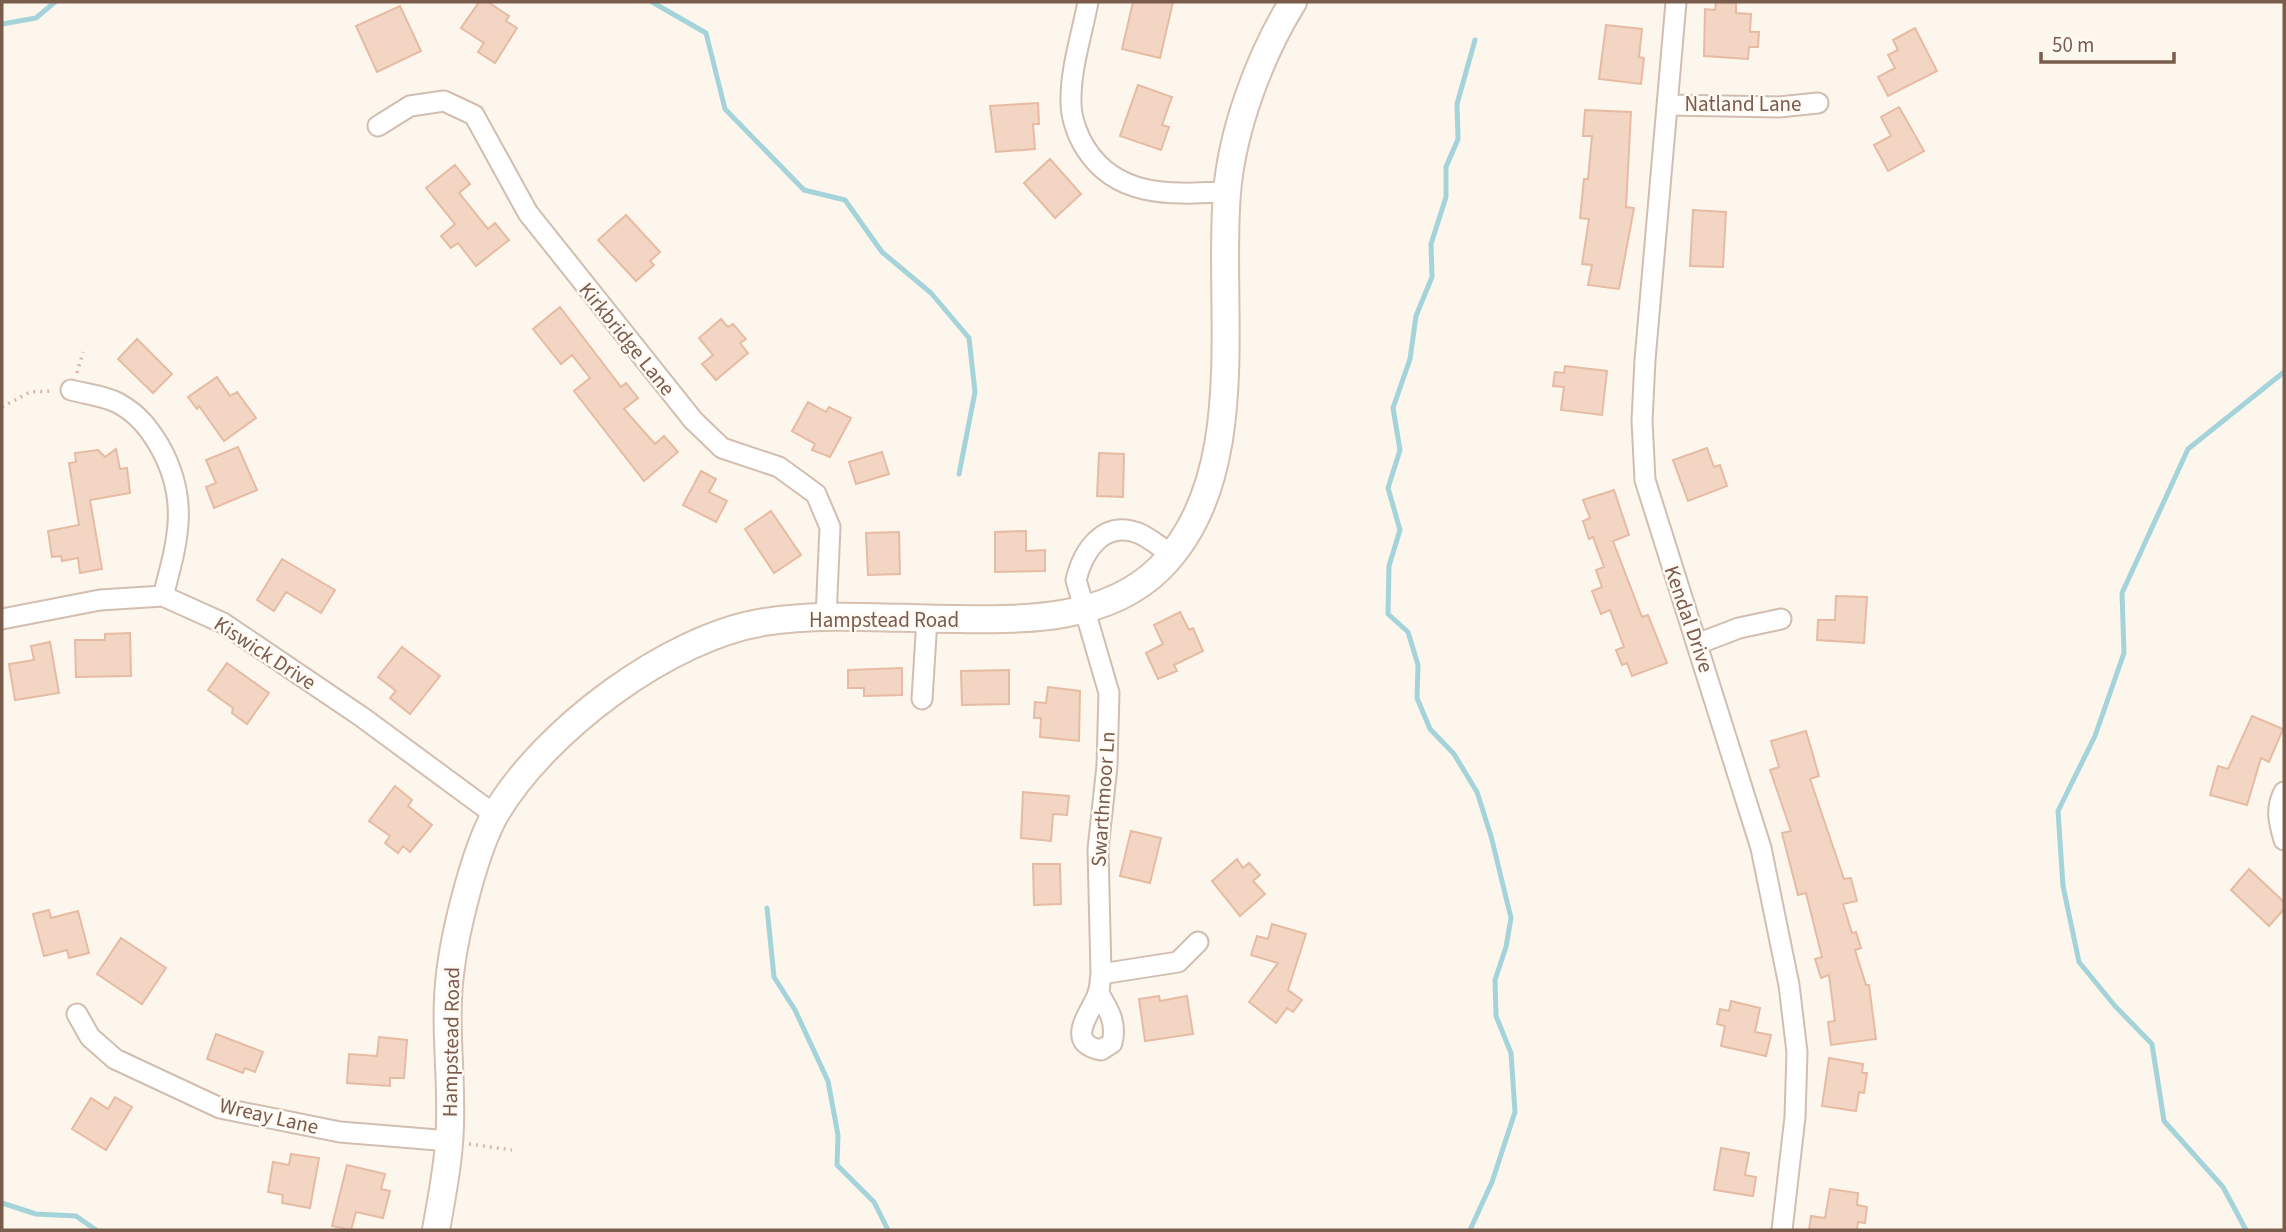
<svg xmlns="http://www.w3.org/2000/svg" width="2286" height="1232" viewBox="0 0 2286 1232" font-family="'Source Sans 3',sans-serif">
<rect width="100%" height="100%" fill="#fdf6ec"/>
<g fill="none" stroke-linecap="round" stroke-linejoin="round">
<!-- stream -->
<path stroke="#a5d3da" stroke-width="5" d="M652 2 706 33 725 109 804 190 845 200 882 252 931 293 969 338 975 392 959 474
M2 24 36 18 55 2
M767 908 774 977 795 1010 828 1081 838 1135 837 1165 874 1202 888 1230
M2 1203 36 1214 76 1216 96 1230
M1470 1230 1492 1182 1515 1112 1511 1053 1496 1016 1495 980 1506 947 1511 918 1491 836 1477 792 1454 754 1430 729 1417 698 1418 665 1408 632 1388 614 1389 566 1400 530 1388 488 1400 450 1393 408 1410 359 1416 316 1432 277 1431 244 1446 197V167L1458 139 1457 104 1475 40
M2246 1230 2223 1187 2164 1121 2152 1044 2115 1006 2079 962 2063 886 2058 811 2095 736 2124 653 2122 593 2188 449 2284 372"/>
</g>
<!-- building -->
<path fill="#f3d5c3" stroke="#e6bba3" stroke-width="2" d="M479 2H488L509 16 506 21 517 28 495 63 478 52 484 43 461 28Z
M1133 2H1173L1160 58 1122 49Z
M1716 2 1736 3V13L1751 14 1750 32H1759L1758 47H1749L1748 59 1704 56 1705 9 1715 10Z
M400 6 421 51 377 72 356 26Z
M1606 25 1642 29 1639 57 1644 58 1641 84 1599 79Z
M1915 28 1937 71 1888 96 1878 77 1895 68 1888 55 1898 50 1893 40Z
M1138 85 1172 97 1162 125 1169 127 1161 150 1120 136Z
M1038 103 1039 124H1033L1035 149 996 152 990 106Z
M1899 107 1924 151 1888 171 1874 145 1891 136 1881 117Z
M1585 110 1631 112 1626 207 1634 208 1619 289 1588 285 1592 265 1582 264 1589 219 1580 218 1584 179H1588L1592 136H1583Z
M1050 159 1081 194 1055 218 1024 183Z
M455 165 470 184 459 193 488 229 495 223 509 240 476 266 458 243 451 248 441 236 455 224 426 188Z
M1693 210 1726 212 1723 267 1690 266Z
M626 215 660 252 650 261 654 265 636 281 598 240Z
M560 307 621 387 626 383 638 398 624 409 655 444 664 436 678 452 644 481 574 391 590 378 572 355 561 364 533 329Z
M721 319 728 327 733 324 746 339 740 343 748 353 716 380 702 364 713 355 699 338Z
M137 339 172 374 153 393 118 359Z
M1565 366 1607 371 1602 415 1561 410 1564 387 1553 386 1555 372 1564 373Z
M217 377 230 396 237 392 256 418 224 441 199 406 197 409 188 397Z
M808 402 826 412 829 407 851 418 830 457 812 450 815 444 792 431Z
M238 447 257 490 214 508 206 487 216 483 206 460Z
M1707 448 1714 467 1720 465 1727 486 1688 501 1673 460Z
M116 449 120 469 127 468 130 493 90 500 102 569 80 573 78 558 62 561 61 556 52 557 48 531 79 525 69 463 76 462 75 453 98 450 105 457Z
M882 452 889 474 856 484 849 462Z
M1099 453 1124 454 1123 497 1097 496Z
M701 471 716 479 709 492 727 501 716 522 683 505Z
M1614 490 1629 535 1613 541 1642 617 1648 615 1667 663 1632 676 1627 663 1622 665 1616 650 1624 647 1610 610 1601 614 1592 591 1602 587 1596 570 1604 567 1593 537 1589 539 1583 521 1590 518 1583 500Z
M771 511 801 555 774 573 745 529Z
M1026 531V551L1045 550V571L995 572V532Z
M899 532 900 574 868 575 866 533Z
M282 559 335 590 321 613 286 592 274 611 257 600Z
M1836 596 1867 597 1864 643 1817 640 1818 620H1835Z
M1180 612 1189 630 1193 628 1203 651 1174 665 1177 671 1158 679 1146 653 1163 644 1154 625Z
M130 633 131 676 76 677 75 640H105V634Z
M50 642 59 693 15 700 9 664 34 660 31 646Z
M402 647 440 676 410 714 390 698 396 691 378 677Z
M227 663 269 693 247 724 232 713 233 708 208 690Z
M902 668V695L864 696V688H848V670Z
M1009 670V704L962 705 961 671Z
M1048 687 1080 691 1079 741 1040 737 1041 718H1034L1035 702 1046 703Z
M2252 716 2283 729 2269 762 2261 758 2247 805 2210 795 2218 766 2228 769Z
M1806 731 1819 776 1810 779 1844 879 1851 878 1857 901 1843 904 1852 933 1856 932 1861 948 1855 950 1866 985H1869L1876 1039 1831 1045 1828 1022 1835 1021 1829 975 1821 978 1815 959 1822 957 1806 893 1798 895 1782 833 1791 831 1770 770 1779 767 1771 741Z
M395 786 412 800 408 806 432 825 410 852 403 846 398 853 385 843 390 836 369 821Z
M1023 792 1069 796 1067 815 1053 814 1051 841 1021 838Z
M1131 831 1161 838 1150 883 1120 876Z
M1237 859 1243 868 1249 863 1260 875 1253 881 1265 894 1240 916 1212 881Z
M1033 864H1060L1061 904 1034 905Z
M2249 869 2284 902V909L2269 926 2231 890Z
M49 910 51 918 78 911 89 953 69 958 67 950 44 956 33 914Z
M1272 924 1306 934 1288 990 1302 1000 1293 1012 1287 1008 1276 1023 1249 1002 1278 963 1251 955 1257 936 1268 939Z
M121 938 166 968 142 1004 97 974Z
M1159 996 1160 1001 1187 996 1193 1034 1145 1041 1139 999Z
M1731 1001 1760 1008 1755 1032 1771 1035 1766 1056 1721 1046 1725 1026 1717 1024 1720 1009 1729 1011Z
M216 1034 263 1052 255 1072 245 1068 243 1073 207 1059Z
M379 1037 407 1040 404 1078H390V1086L347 1083 349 1054 377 1056Z
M1829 1058 1863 1064 1862 1073H1867L1864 1093 1859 1092 1856 1111 1822 1106Z
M115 1097 132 1107 106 1150 72 1129 91 1098 108 1109Z
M1721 1148 1749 1153 1745 1175 1756 1177 1753 1196 1714 1190Z
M291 1154 319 1158 310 1208 282 1203 283 1195 268 1192 273 1162 289 1165Z
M347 1165 385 1174 381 1189 390 1191 383 1218 356 1212 351 1230 332 1226Z
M1830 1189 1858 1193 1857 1205 1867 1207 1865 1223 1858 1222 1857 1230H1809L1811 1216 1825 1218Z"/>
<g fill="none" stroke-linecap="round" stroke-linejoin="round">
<defs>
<path id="street" d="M1088 2C1082 34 1070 70 1071 103 1071 118 1078 137 1086 149 1118 199 1174 194 1227 192
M1676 2 1645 360 1642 421 1645 480 1761 848 1789 985 1797 1052 1795 1117 1782 1230
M1668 105 1779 107 1818 103
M378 126 410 106 444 101 474 115 528 213 693 420 722 448 779 467 816 494 830 527 826 618
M71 390C86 394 105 396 118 403 138 414 148 427 159 445 190 499 178 540 163 596
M2 619 100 600 163 596 223 623 362 717 495 815
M1697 644 1739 628 1781 619
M922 699 927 619
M2284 792C2275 809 2279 823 2284 840
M1101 974 1178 962 1198 942
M1098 992C1109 1010 1117 1023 1112 1043L1101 1050C1062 1042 1093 1011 1099 991 1100 986 1100 979 1101 974L1098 849 1107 766 1109 693 1076 580C1083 551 1103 520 1138 533 1149 537 1161 548 1171 554
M77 1014 90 1037 115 1059 220 1108 340 1132 450 1141"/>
<path id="secondary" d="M436 1230C441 1201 447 1172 449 1143 454 1087 443 1030 450 974 455 931 475 849 496 813 545 730 669 637 764 622 827 612 895 619 959 619 1027 620 1108 620 1160 568 1252 476 1217 309 1227 193 1232 130 1260 55 1293 2"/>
</defs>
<!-- street casing -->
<use href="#street" stroke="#d1beb0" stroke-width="23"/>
<!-- secondary casing -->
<use href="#secondary" stroke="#d6c0b0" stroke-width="30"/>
<!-- path -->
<path stroke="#d9b8a5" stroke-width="3.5" stroke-dasharray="2 5" stroke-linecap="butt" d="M77 373 83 352
M2 407 30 392 53 391
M469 1144 512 1150"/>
<!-- street -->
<use href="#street" stroke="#fff" stroke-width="19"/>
<!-- secondary -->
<use href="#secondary" stroke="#fff" stroke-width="26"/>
</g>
<g text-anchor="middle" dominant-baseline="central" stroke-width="5" stroke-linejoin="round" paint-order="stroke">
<!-- street labels -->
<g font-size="21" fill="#7a5c4d" stroke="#fffaf3">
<text x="1743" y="104">Natland Lane</text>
<text transform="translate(627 339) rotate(51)">Kirkbridge Lane</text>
<text transform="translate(1689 619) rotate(71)">Kendal Drive</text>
<text x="884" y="620">Hampstead Road</text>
<text transform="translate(265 653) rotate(33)">Kiswick Drive</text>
<text transform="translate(1103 799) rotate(-86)">Swarthmoor Ln</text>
<text transform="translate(451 1042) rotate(-89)">Hampstead Road</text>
<text transform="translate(269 1116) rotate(13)">Wreay Lane</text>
</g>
</g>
<!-- border -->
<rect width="2286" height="1232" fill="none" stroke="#7a5c4d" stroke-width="7"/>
<!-- scale -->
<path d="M2041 52v10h133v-10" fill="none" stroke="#7a5c4d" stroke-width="3.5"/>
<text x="2052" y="52" font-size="21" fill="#7a5c4d" stroke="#fffaf3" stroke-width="5" paint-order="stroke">50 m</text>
</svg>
